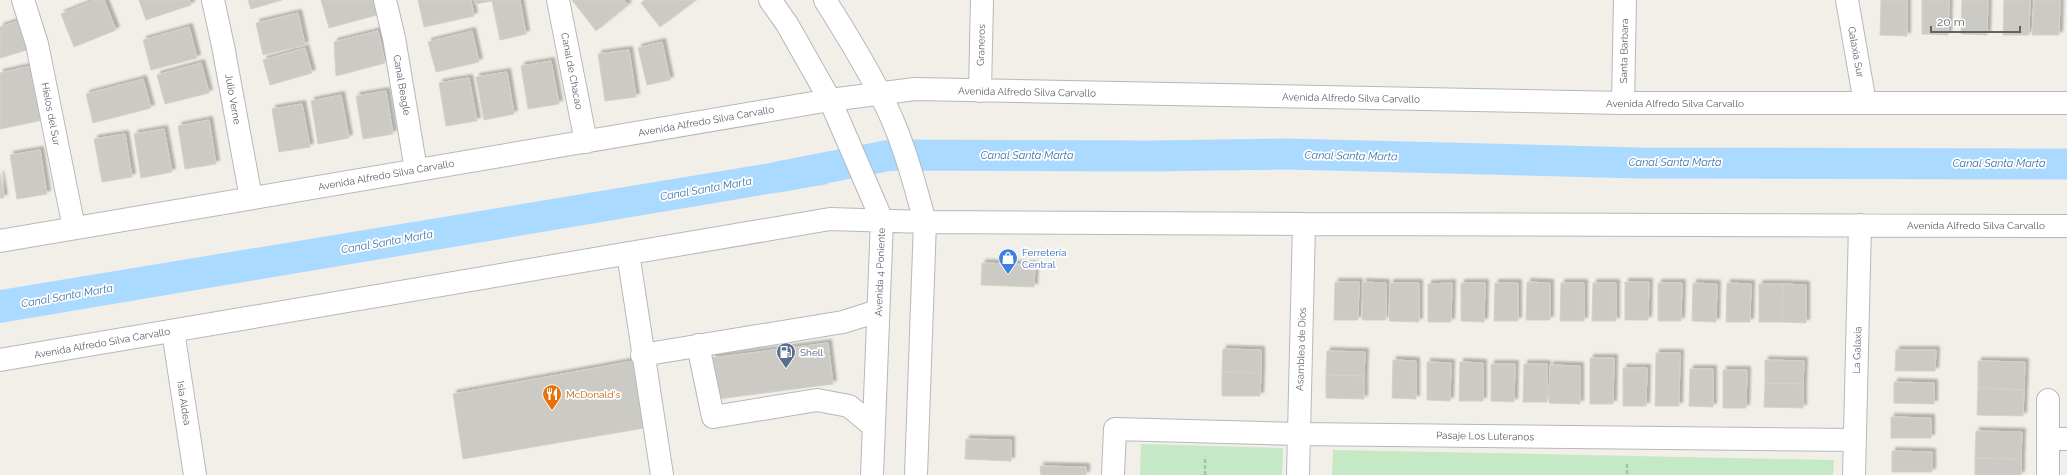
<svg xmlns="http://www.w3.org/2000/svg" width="2067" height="475" viewBox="0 0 2067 475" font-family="Raleway,sans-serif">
<defs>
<filter id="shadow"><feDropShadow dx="3.5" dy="-3.5" stdDeviation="1" flood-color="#0004"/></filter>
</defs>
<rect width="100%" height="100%" fill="#f1efe8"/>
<!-- green -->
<path fill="#c5e8c5" d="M1141 444 1283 448 1282 475H1140Z
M1333 450 1834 460 1833 475H1332Z"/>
<!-- water -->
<path fill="#aadaff" d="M813 156 828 184 0 323V290Z"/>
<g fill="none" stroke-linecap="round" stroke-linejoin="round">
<!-- canal -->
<path stroke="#aadaff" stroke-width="31" d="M778 177 891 155 1149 156 1287 154 1640 163 2067 164"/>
</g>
<!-- building -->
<path fill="#cccac5" stroke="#d6d1c6" filter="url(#shadow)" d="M96 0H104L116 30 74 47 61 14Z
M139 0H190L191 5 146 20Z
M248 0H282L251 9Z
M321 0H373L377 15 329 28Z
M418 0H471L474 16 424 27Z
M474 0H521L520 1 526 34 500 40 492 1 475 4Z
M572 0H624L628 5 596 31Z
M645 0H696L660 27 641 3Z
M1881 0H1907V36L1880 35Z
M1922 0H1949L1948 35 1922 34Z
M1962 0H1988L1987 35 1961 34Z
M2004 0H2030L2029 35H2003Z
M2034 0H2060L2059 35H2032Z
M298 13 305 45 263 55 256 23Z
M18 21 27 50 0 58V27Z
M189 27 197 58 151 70 143 40Z
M378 31 385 63 336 76 334 42Z
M472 31 479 62 436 72 428 42Z
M662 42 670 80 647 85 638 48Z
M305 48 312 73 270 85 263 60Z
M629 50 636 97 605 101 598 54Z
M551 61 559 104 528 109 521 66Z
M201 63 209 93 165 104 157 75Z
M36 65 48 119 0 129V73Z
M507 72 514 114 484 120 476 77Z
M469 78 477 121 446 126 439 83Z
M143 79 151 108 93 123 86 94Z
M386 91 393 134 363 139 356 96Z
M341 95 349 138 318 144 311 101Z
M302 104 310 147 279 152 272 109Z
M209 120 216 164 185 169 178 126Z
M164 129 172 172 141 178 134 134Z
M125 134 132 177 102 182 94 139Z
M40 150 47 194 17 199 10 155Z
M0 174 4 198H0Z
M982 263 1035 265 1034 287 981 285Z
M1335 282H1359L1358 320H1334Z
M1363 282 1386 283V320H1362Z
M1527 282 1550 283V320H1526Z
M1625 282H1649L1648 320H1625Z
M1390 283H1419V322L1389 321Z
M1452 283 1451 322H1428V284Z
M1461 283H1485L1484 322 1461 321Z
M1495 283H1518V321H1494Z
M1561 283H1584V321H1560Z
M1593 283H1616V321H1592Z
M1658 283H1682L1681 321H1658Z
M1693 283 1717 284 1716 322 1692 321Z
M1727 283 1751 284 1750 322H1726Z
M1759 284H1783L1782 322H1759Z
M1783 284 1806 285V323L1782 322Z
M828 343 833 384 718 399 712 358Z
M1223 349 1261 350V373L1222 372Z
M1896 350H1936L1935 371H1895Z
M1327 351 1365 352 1364 376 1326 375Z
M1656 353H1680L1679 406H1655Z
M1590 358H1614L1613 404H1590Z
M639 360 650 427 463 459 453 394Z
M1393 360 1416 361V399L1392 398Z
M1765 360 1804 361 1803 384 1765 383Z
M1978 361 2025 362 2024 390 1978 388Z
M1427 362 1451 363 1450 401 1427 400Z
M1460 362 1483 363V401H1459Z
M1491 364H1515L1514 402 1491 401Z
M1524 364H1547V402H1523Z
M1550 365 1580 366V404L1549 403Z
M1623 368H1647L1646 406H1623Z
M1690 369H1713V407L1689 406Z
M1723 370H1747L1746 408H1723Z
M1222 372 1261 373 1260 396H1222Z
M1326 375 1364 376V399L1326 398Z
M1894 382 1934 383V404L1894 403Z
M1765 383 1803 384V408L1764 407Z
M1978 388 2024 390 2023 416 1977 415Z
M1891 417 1931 418V438H1891Z
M1976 431 2022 432 2021 459 1975 458Z
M966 439 1011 440V461L965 459Z
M1892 451 1932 452V472H1892Z
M1975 458 2021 459V475H1975Z
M1040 466 1086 467V475H1041Z"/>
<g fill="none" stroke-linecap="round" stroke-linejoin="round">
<defs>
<path id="minor" d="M23 0 37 44 74 228
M213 0 223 46 251 198
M385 0 394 38 416 170
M558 0 586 142
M770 0 787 24 830 100 882 220 872 475
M825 0C844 30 863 61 879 92 901 132 913 178 925 222L916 475
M1847 0 1865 103
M980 91 982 0
M1623 103 1625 0
M0 241 830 100 915 89 1623 103H2067
M628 253 662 475
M173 331 195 475
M698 345 713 417 817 400 849 406 873 426
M642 355 843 322 878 311
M0 360 830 219 925 222 1304 224 2067 226
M2049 439H2067
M1113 475 1115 429 1299 434 1854 440
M1298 475 1304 224
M1854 475 1860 225
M2048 475V400"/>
</defs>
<!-- minor casing -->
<use href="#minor" stroke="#b5b8bc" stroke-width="24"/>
<!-- path -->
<path stroke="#9cc7a9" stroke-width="2.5" stroke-dasharray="4 2" stroke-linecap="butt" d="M1627 464V475
M1205 475V458"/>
<!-- minor -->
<use href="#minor" stroke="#fff" stroke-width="22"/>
</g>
<!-- icons -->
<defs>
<symbol id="shop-pin" viewBox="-11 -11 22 30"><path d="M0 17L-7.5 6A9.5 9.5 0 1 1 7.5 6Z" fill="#3f7fe0" stroke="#fff"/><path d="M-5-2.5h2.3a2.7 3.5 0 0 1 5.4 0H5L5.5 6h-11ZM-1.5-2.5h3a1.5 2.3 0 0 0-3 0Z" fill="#fff"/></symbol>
<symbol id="fuel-pin" viewBox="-11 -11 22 30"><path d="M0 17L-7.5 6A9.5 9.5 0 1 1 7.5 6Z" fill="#5c6f8a" stroke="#fff"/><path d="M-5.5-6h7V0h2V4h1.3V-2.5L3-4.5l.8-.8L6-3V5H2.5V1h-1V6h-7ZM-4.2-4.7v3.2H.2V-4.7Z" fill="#fff"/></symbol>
<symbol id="restaurant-pin" viewBox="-11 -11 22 30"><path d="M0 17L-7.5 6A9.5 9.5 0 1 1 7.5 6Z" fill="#e8710a" stroke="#fff"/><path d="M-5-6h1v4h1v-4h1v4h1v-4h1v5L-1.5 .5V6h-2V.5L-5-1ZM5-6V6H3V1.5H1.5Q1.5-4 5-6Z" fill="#fff"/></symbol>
</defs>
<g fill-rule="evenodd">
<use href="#shop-pin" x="997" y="247" width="22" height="30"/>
<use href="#fuel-pin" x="775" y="341" width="22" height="30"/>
<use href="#restaurant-pin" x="541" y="383" width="22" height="30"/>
</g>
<g text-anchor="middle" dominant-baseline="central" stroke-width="3.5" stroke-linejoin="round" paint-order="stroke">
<!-- street labels -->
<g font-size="10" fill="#5f6368" stroke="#fff">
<text transform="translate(981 45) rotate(-88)">Graneros</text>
<text transform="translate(1624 51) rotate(-89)">Santa Barbara</text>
<text transform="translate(1856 52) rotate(80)">Galaxia Sur</text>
<text transform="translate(572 71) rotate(79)">Canal de Chacao</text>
<text transform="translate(402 85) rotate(80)">Canal Beagle</text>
<text transform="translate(1027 92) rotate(1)">Avenida Alfredo Silva Carvallo</text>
<text transform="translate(1351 98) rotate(1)">Avenida Alfredo Silva Carvallo</text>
<text transform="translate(233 99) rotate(80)">Julio Verne</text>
<text x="1675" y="103">Avenida Alfredo Silva Carvallo</text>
<text transform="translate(51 114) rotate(79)">Hielos del Sur</text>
<text transform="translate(706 121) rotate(-10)">Avenida Alfredo Silva Carvallo</text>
<text transform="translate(386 175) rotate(-10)">Avenida Alfredo Silva Carvallo</text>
<text x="1976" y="225">Avenida Alfredo Silva Carvallo</text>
<text transform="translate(880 272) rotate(-88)">Avenida 4 Poniente</text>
<text transform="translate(102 343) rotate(-10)">Avenida Alfredo Silva Carvallo</text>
<text transform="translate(1301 349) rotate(-88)">Asamblea de Dios</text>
<text transform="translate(1857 350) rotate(-88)">La Galaxia</text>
<text transform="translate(184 403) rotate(81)">Isla Aldea</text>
<text transform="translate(1485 436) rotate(1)">Pasaje Los Luteranos</text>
</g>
<!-- shop labels -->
<g font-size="10" fill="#366cbe" stroke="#fff" text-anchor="start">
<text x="1022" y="252">Ferretería<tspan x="1022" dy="12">Central</tspan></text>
</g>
<!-- service labels -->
<g font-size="10" fill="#4e5e75" stroke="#fff" text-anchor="start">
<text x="800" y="352">Shell</text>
</g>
<!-- food labels -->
<g font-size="10" fill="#c56008" stroke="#fff" text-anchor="start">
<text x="566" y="394">McDonald's</text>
</g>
<!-- water labels -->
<g font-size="11" font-style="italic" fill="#4174aa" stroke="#fff">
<text x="1027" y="155">Canal Santa Marta</text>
<text transform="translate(1351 156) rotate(1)">Canal Santa Marta</text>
<text x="1675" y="162">Canal Santa Marta</text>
<text x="1999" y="163">Canal Santa Marta</text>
<text transform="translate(706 189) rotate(-10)">Canal Santa Marta</text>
<text transform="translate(387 242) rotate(-10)">Canal Santa Marta</text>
<text transform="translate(67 296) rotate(-10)">Canal Santa Marta</text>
</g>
</g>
<!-- scale -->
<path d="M1931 26v6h89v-6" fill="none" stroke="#5f6368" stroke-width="2"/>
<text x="1937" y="26" font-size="12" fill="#5f6368" stroke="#ffffff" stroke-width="3" paint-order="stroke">20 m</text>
</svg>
